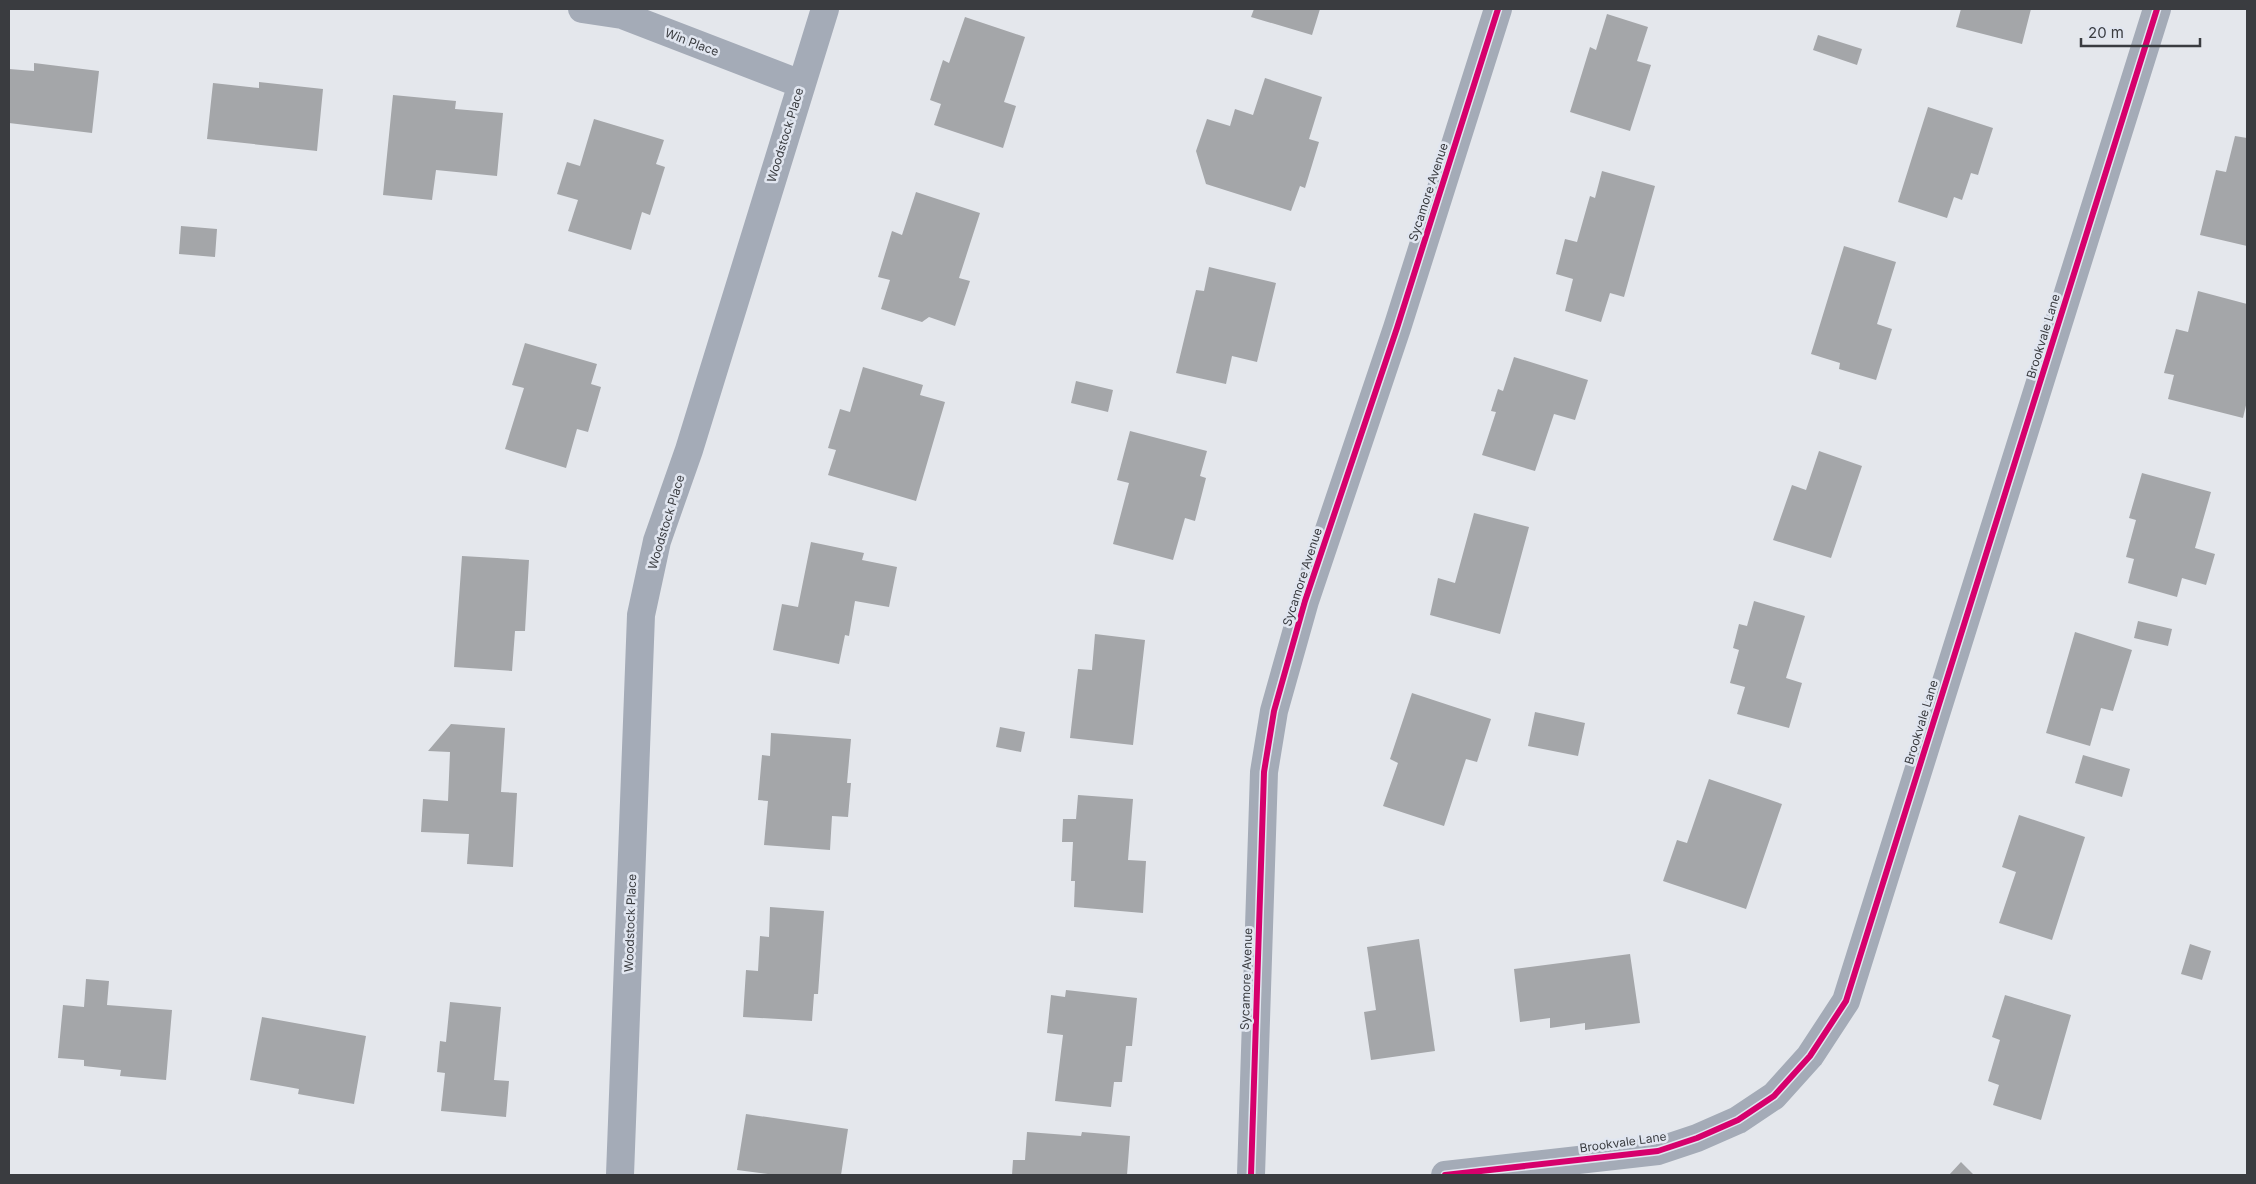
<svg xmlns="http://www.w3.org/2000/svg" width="2256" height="1184" viewBox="0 0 2256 1184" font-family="Inter,sans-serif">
<rect width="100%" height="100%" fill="#e4e7ec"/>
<!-- building -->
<path fill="#a4a6a9" d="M1254 9H1320L1312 35 1251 17Z
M1961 9H2031L2022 44 1956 27Z
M1607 14 1648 27 1637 61 1651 65 1630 131 1570 112 1590 47 1596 50Z
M965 17 1025 37 1004 102 1016 106 1003 148 934 125 941 104 930 100 943 60 949 63Z
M1818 35 1862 49 1857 65 1813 50Z
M34 63 99 71 92 133 9 123V69L34 71Z
M1265 78 1322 97 1309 139 1319 142 1305 188 1300 186 1291 211 1206 184 1196 151 1207 119 1230 126 1235 109 1253 115Z
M259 82 323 89 317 151 207 139 213 83 259 88Z
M393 95 456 101 455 109 503 113 497 176 436 170 432 200 383 195Z
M1928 107 1993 128 1978 175 1971 173 1962 200 1954 197 1947 218 1898 202Z
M594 119 664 140 656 164 665 167 650 215 642 212 631 250 568 231 578 200 557 194 567 162 580 166Z
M2235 136 2247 138V246L2200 235 2216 170 2226 172Z
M1602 171 1655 186 1624 297 1610 293 1601 322 1565 311 1573 279 1556 274 1565 239 1577 242 1590 196 1595 198Z
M916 192 980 213 959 278 970 281 955 326 929 317 922 322 881 309 890 280 878 277 892 231 902 235Z
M181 226 217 229 215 257 179 254Z
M1844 246 1896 262 1877 324 1892 329 1876 380 1839 369 1840 363 1811 354Z
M1209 267 1276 283 1257 362 1232 356 1226 384 1176 373 1196 290 1204 291Z
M2198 291 2247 304V401L2243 418 2168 399 2174 375 2164 373 2176 329 2188 332Z
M525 343 597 364 591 384 601 387 588 432 577 429 566 468 505 449 524 388 512 385Z
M1514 357 1588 380 1575 420 1554 414 1535 471 1482 455 1496 412 1491 411 1498 389 1503 391Z
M863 367 923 385 920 395 945 402 916 501 828 475 836 450 828 448 840 409 850 412Z
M1076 381 1113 390 1108 412 1071 403Z
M1130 431 1207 451 1200 476 1206 478 1195 521 1185 518 1173 560 1113 544 1129 483 1117 480Z
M1819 451 1862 466 1831 558 1773 540 1792 485 1806 490Z
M2142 473 2211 492 2195 548 2215 554 2206 585 2182 578 2177 597 2128 583 2134 559 2126 557 2136 520 2129 518Z
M1474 513 1529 527 1500 634 1430 615 1438 578 1455 583Z
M811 542 864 553 862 560 897 567 889 607 855 601 849 636 845 635 839 664 773 650 782 604 798 607Z
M462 556 529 560 525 631H515L512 671 454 667Z
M1754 601 1805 616 1786 678 1802 683 1789 728 1737 714 1745 687 1730 683 1739 650 1733 648 1739 624 1747 626Z
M2138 621 2172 629 2168 646 2134 638Z
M2075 632 2132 650 2113 711 2101 708 2090 746 2046 733Z
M1095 634 1145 640 1133 745 1070 738 1078 669 1092 670Z
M1412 693 1491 719 1477 762 1466 759 1444 826 1383 806 1398 763 1390 759Z
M1535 712 1585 723 1578 756 1528 746Z
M451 724 505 728 501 792 517 793 513 867 467 864 469 834 421 832 423 799 448 801 450 752 428 751Z
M1000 727 1025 732 1021 752 996 747Z
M771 733 851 739 847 783H851L848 817 832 816 830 850 764 845 768 801 758 800 762 755 770 756Z
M2083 755 2130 769 2122 797 2075 783Z
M1709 779 1782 804 1746 909 1663 881 1677 840 1687 843Z
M1078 795 1133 799 1128 860 1146 861 1143 913 1074 907 1075 881H1071L1073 842H1062L1063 819H1076Z
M2019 815 2085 837 2052 940 1999 923 2016 872 2002 867Z
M770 907 824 911 818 994H814L812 1021 743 1017 746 970 758 971 760 936 769 937Z
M1419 939 1435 1051 1371 1060 1364 1012 1376 1010 1367 947Z
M2190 944 2211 951 2202 980 2181 974Z
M1630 954 1640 1023 1585 1030V1023L1550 1028V1018L1520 1022 1514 969Z
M86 979 109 981 107 1005 172 1010 166 1080 120 1076 121 1070 84 1066V1060L58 1058 63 1005 84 1007Z
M1066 990 1137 998 1132 1046H1126L1122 1082H1114L1111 1107 1055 1101 1063 1035 1047 1033 1051 995 1065 997Z
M2005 995 2071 1015 2041 1120 1993 1105 1999 1085 1988 1081 2000 1040 1992 1037Z
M450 1002 501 1007 494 1080 509 1081 506 1117 441 1111 445 1073 437 1072 440 1041 446 1042Z
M262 1017 366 1036 354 1104 298 1094 299 1089 250 1080Z
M746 1114 848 1129 841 1175H776L737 1170Z
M1027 1132 1081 1136 1082 1132 1130 1136 1127 1175H1012L1013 1160H1025Z
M1961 1162 1974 1175H1949Z"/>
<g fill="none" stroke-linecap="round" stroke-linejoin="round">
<!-- minor -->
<path stroke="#a4abb7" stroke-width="28" d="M582 9 622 15 801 84
M620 1175 641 615 657 541 689 450 825 9
M1251 1175 1264 772 1274 711 1305 601 1397 328 1498 9
M1445 1175 1658 1151 1697 1138 1738 1120 1774 1096 1810 1056 1846 1001 2157 9"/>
<defs>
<path id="cycleway" d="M1251 1175 1264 772 1274 711 1305 601 1397 328 1498 9
M1445 1175 1658 1151 1697 1138 1738 1120 1774 1096 1810 1056 1846 1001 2157 9"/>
</defs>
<!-- cycleway casing -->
<use href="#cycleway" stroke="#e1e6f0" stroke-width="9"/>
<!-- cycleway -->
<use href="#cycleway" stroke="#d6006c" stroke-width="6"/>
</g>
<g text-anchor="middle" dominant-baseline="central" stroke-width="5" stroke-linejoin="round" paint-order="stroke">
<!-- street labels -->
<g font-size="12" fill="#3a3c40" stroke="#e1e6f0">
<text transform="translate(692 42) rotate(21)">Win Place</text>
<text transform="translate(785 135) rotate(-73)">Woodstock Place</text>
<text transform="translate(1428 192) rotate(-72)">Sycamore Avenue</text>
<text transform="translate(2043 336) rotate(-73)">Brookvale Lane</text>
<text transform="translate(666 522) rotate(-73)">Woodstock Place</text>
<text transform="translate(1302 577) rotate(-72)">Sycamore Avenue</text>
<text transform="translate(1921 722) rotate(-73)">Brookvale Lane</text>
<text transform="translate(630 923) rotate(-88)">Woodstock Place</text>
<text transform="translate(1246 979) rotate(-88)">Sycamore Avenue</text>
<text transform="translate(1623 1142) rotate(-8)">Brookvale Lane</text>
</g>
</g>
<!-- border -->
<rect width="2256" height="1184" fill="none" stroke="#3a3c40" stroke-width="20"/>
<!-- scale -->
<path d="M2081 38v8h119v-8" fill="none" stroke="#3a3c40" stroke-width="2.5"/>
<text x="2088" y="38" font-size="15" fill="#3a3c40" stroke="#e1e6f0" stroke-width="4" paint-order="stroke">20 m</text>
</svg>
